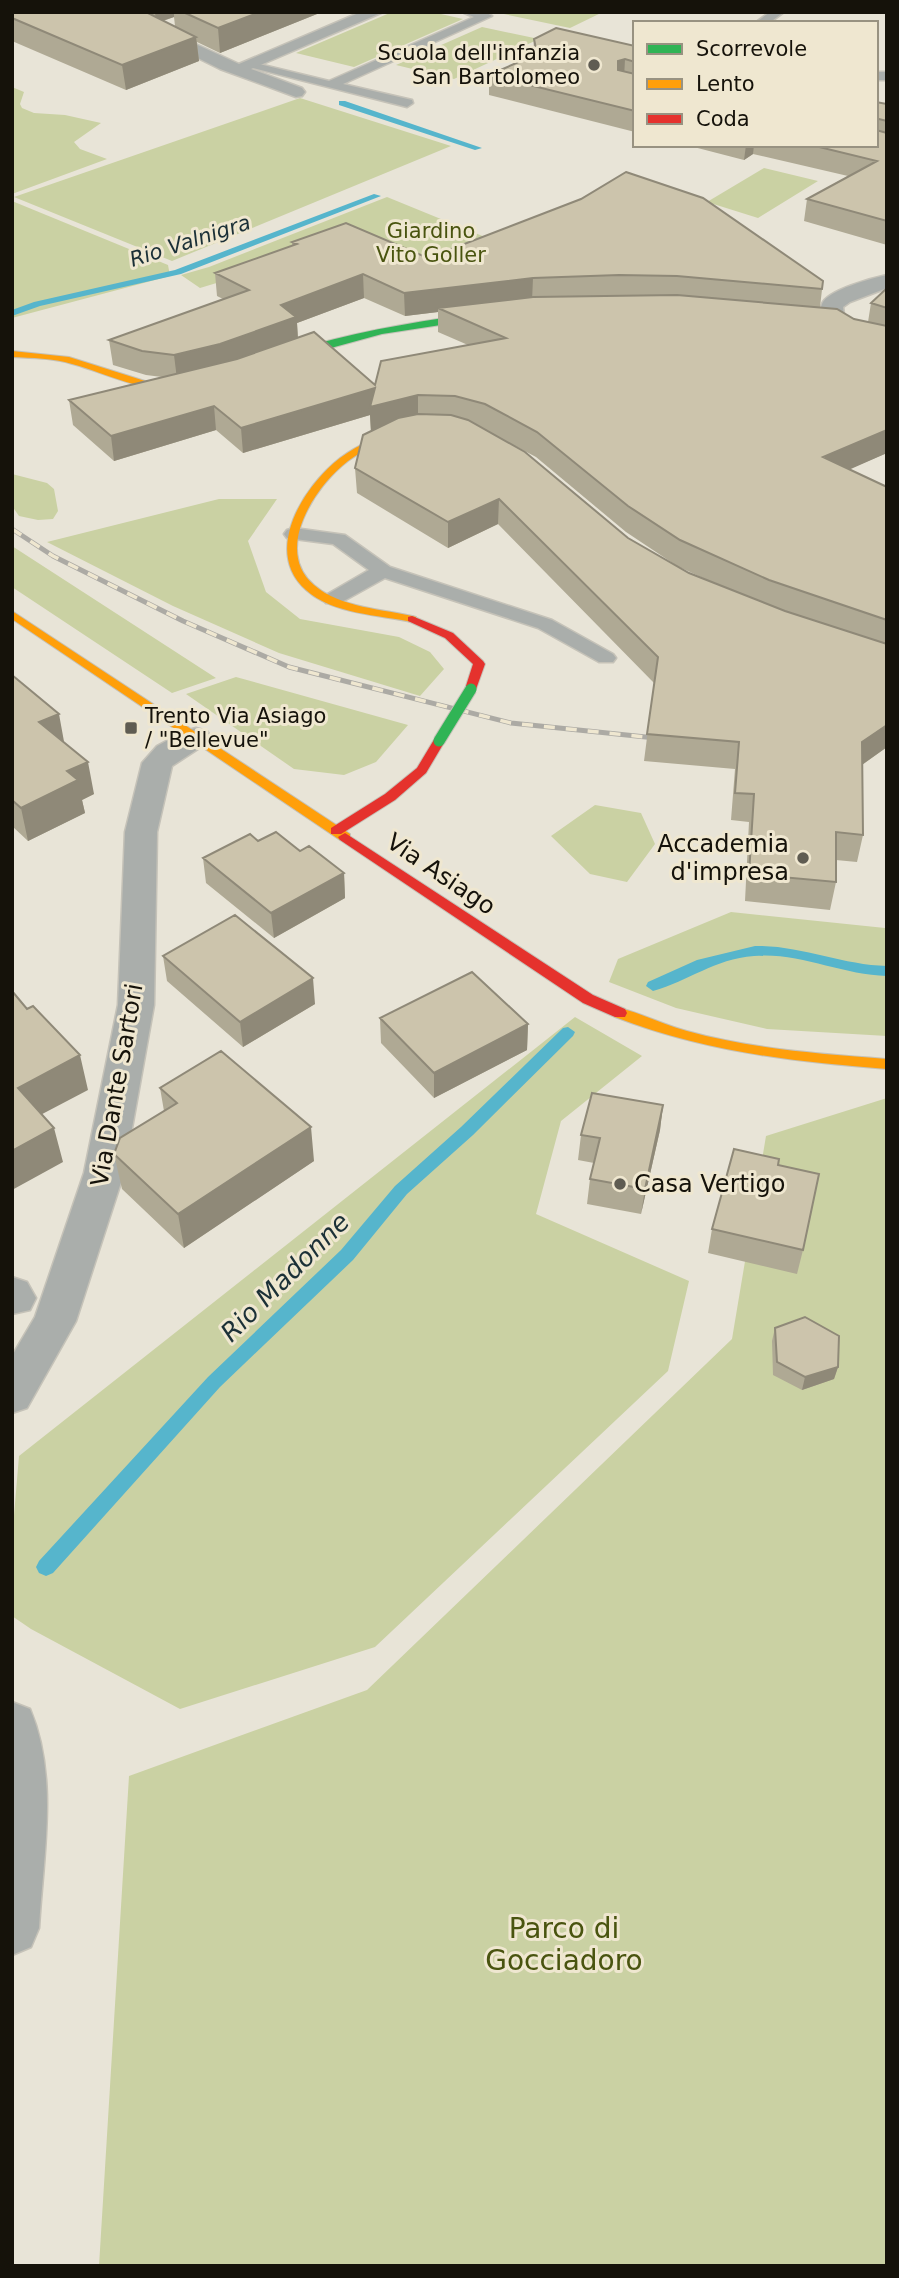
<svg xmlns="http://www.w3.org/2000/svg" width="899" height="2278" viewBox="0 0 899 2278" font-family="'DejaVu Sans',sans-serif">
<rect width="100%" height="100%" fill="#e8e4d7"/>
<!-- green -->
<path fill="#cad1a3" d="M392 12H432L463 19 354 67 296 53Z
M494 12H603L570 28Z
M482 27 539 39 454 79 396 65Z
M12 87 24 92 20 104 22 108 34 113 65 115 101 123 74 142 80 149 107 159 12 194Z
M300 98 451 146 172 261 14 197Z
M764 168 818 181 758 218 707 202Z
M387 197 639 300 233 278 200 288 181 275 209 267Z
M12 201 168 265 170 276 12 318Z
M12 474 47 483 54 489 58 511 53 519 38 520 19 516 12 506Z
M219 499H277L248 541 266 592 300 619 399 637 430 652 444 669 420 696 279 653 173 606 47 542Z
M12 546 216 678 172 693 12 587Z
M236 677 408 725 376 762 344 775 294 769 186 694Z
M595 805 641 813 655 844 627 882 590 874 551 836Z
M887 888V1036L767 1029 676 1008 609 982 618 959 731 912 885 928Z
M575 1017 642 1056 561 1121 536 1214 689 1281 668 1371 375 1647 180 1709 31 1629 12 1616V1539L19 1456Z
M887 1098V2266H99L129 1776 367 1690 732 1339 766 1136Z"/>
<g fill="none" stroke-linecap="round" stroke-linejoin="round">
<!-- stream -->
<path fill="#56b5cc" fill-rule="evenodd" d="M339 101H345L482 148 475 150 339 105Z
M374 194 381 196 181 274 40 306 12 316V310L34 302 175 270Z
M755 946C800 945 842 965 887 966V976C842 975 799 952 754 956 714 959 689 981 653 991L646 986 648 982 697 960Z
M568 1027 575 1032 573 1036 473 1135 407 1194 353 1260 220 1387 53 1573 46 1576 39 1573 36 1567 39 1561 208 1377 341 1250 395 1186 461 1127 563 1028Z"/>
<defs>
<path id="lane" d="M462 12H485L492 16 343 84 412 100 413 103 407 107 241 65 247 61 329 81 474 17Z
M770 12H784L769 23H755Z
M876 72H887V80H876Z
M294 528 345 535 390 567 552 620 613 654 616 658 613 662H599L538 628 385 578 340 603H326L323 599 326 595 369 570 333 544 287 538 284 534 287 530Z"/>
<path id="street" d="M105 12H126L239 64 361 12H383L251 69 302 88 305 92 302 96 296 97 220 69Z
M887 275V288L850 302 843 307 844 315 850 324 847 329H831C826 322 818 313 822 304 827 290 873 278 887 275Z
M196 728 207 731 211 737 207 743 172 766 157 832 154 1005 124 1173 76 1321 27 1408 12 1413V1356L35 1317 84 1173 118 1005 125 832 142 763 157 746 185 731Z
M12 1277 27 1282 36 1298 30 1310 12 1314Z
M12 1702 30 1709C59 1777 43 1856 39 1928L31 1947 12 1955Z"/>
<path id="fast" d="M490 312 494 315 493 317 382 334 276 363 271 360C282 352 299 349 312 345 370 329 430 319 490 312Z"/>
<path id="slow" d="M12 351 69 357 145 381 188 383 193 386C165 403 101 371 72 364 53 358 32 358 12 357Z
M408 428 413 431 412 433C389 440 367 447 348 461 315 486 273 550 314 585 340 608 384 609 416 617V621L412 622C379 615 332 614 306 590 262 551 304 486 340 458 360 443 384 434 408 428Z
M12 611 350 834V840H340L12 619Z
M620 1008C643 1014 664 1025 687 1031 752 1049 820 1054 887 1059V1069C793 1062 703 1051 615 1017L613 1013 615 1009Z"/>
<path id="jam" d="M412 616 453 633 483 661 485 664 475 692 471 693 465 689 473 664 445 638 408 621V617Z
M439 737 445 741 426 773 395 800 341 834H331V828L385 794 417 768 435 738Z
M345 833 593 995 625 1009 627 1013 625 1017H615L583 1003 340 840 338 837Z"/>
</defs>
<!-- lane casing -->
<use href="#lane" stroke="#c5c2b8" stroke-width="3"/>
<!-- street casing -->
<use href="#street" stroke="#c5c2b8" stroke-width="3"/>
<!-- fast casing -->
<use href="#fast" stroke="#c5c2b8" stroke-width="2"/>
<!-- slow casing -->
<use href="#slow" stroke="#c5c2b8" stroke-width="2"/>
<!-- jam casing -->
<use href="#jam" stroke="#c5c2b8" stroke-width="2"/>
<!-- lane -->
<use href="#lane" fill="#aaaeab" fill-rule="evenodd"/>
<!-- street -->
<use href="#street" fill="#aaaeab" fill-rule="evenodd"/>
<!-- fast -->
<use href="#fast" fill="#30b455" fill-rule="evenodd"/>
<!-- slow -->
<use href="#slow" fill="#ff9f0a" fill-rule="evenodd"/>
<!-- jam -->
<use href="#jam" fill="#e5322d" fill-rule="evenodd"/>
<defs>
<path id="rail" d="M12 529 53 556 183 621 289 667 511 723 665 739"/>
</defs>
<!-- rail casing -->
<use href="#rail" stroke="#acaaa4" stroke-width="5"/>
<!-- rail -->
<use href="#rail" stroke="#efe7d0" stroke-width="3.5" stroke-dasharray="11" stroke-linecap="butt"/>
<defs>
<path id="fast-bridge" d="M439 741 471 689"/>
</defs>
<!-- fast-bridge casing -->
<use href="#fast-bridge" stroke="#c5c2b8" stroke-width="13" stroke-linecap="butt"/>
<!-- fast-bridge -->
<use href="#fast-bridge" stroke="#30b455" stroke-width="11"/>
</g>
<!-- wall -->
<path fill="#afa994" fill-rule="evenodd" d="M12 12H322L220 53 197 42 199 61 126 90 12 41ZM174 17 175 26 163 21Z
M534 39 635 46V132L489 95V75L533 56Z
M876 102 887 104V245L804 221 807 199 848 176 753 154 744 160 686 145H876Z
M292 242 428 258 823 281 820 307 854 319 868 322 871 303 887 288V453L849 469 887 487V747L862 765 863 835 857 862 836 860V882L830 910 745 901 749 822 731 820 735 769 644 761 654 683 498 524 448 548 357 493 355 468 371 432 370 415 243 453 216 430 114 461 73 425 69 400 162 377 146 375 113 365 109 340 223 299 217 296 215 273 292 246ZM364 298 405 316 438 312V332L468 345 375 385 298 338 297 323ZM481 428 536 457 626 532 677 566 716 584 689 573 628 538Z
M12 675 64 743 94 794 82 800 85 813 28 841 12 826Z
M258 841 300 851 344 873 345 898 274 938 206 883 203 858Z
M163 956 315 1004 243 1047 167 981Z
M380 1018 528 1024 527 1050 434 1098 381 1043Z
M160 1088 314 1161 184 1248 122 1189 114 1154 164 1111Z
M663 1105 660 1130 641 1214 587 1204 590 1179 594 1163 578 1160 581 1135Z
M778 1165 803 1250 797 1274 708 1253 712 1229Z
M775 1328 838 1367 834 1379 802 1390 773 1375 772 1341Z"/>
<!-- shaded-wall -->
<path fill="#8f8978" d="M155 12H174V17L156 23Z
M260 12H322L220 53 218 28Z
M196 37 199 61 126 90 122 65Z
M625 59 624 79 617 81 618 61Z
M879 119 876 137V120Z
M746 145H754L753 154 744 160Z
M363 274 364 298 297 323 298 341 177 379 174 355 281 305Z
M533 278 532 301 438 308V312L405 316 404 293Z
M375 388 418 395V419L371 432 370 415 243 453 241 428Z
M214 406 216 430 114 461 111 436Z
M887 430V453L819 483 823 457Z
M499 499 498 524 448 548V522Z
M59 714 65 747 39 722Z
M887 725V747L856 769 862 742Z
M88 762 94 794 82 800 85 813 28 841 21 808 67 771Z
M344 873 345 898 274 938 271 913Z
M313 978 315 1004 243 1047 240 1022Z
M528 1024 527 1050 434 1098V1073Z
M80 1055 88 1090 27 1122 18 1088Z
M663 1105 660 1130 641 1214 645 1189Z
M311 1127 314 1161 184 1248 178 1214Z
M54 1128 63 1162 12 1190V1151Z
M838 1367 834 1379 802 1390 805 1377Z"/>
<!-- building -->
<path fill="#ccc4ac" stroke="#8f8978" stroke-width="2" d="M12 12H146L196 37 122 65 12 18Z
M183 12H260L218 28Z
M556 28 635 46V62L625 59 618 61V70L635 74V111L489 75 537 54 534 39Z
M876 102 887 104V121L879 119 876 120Z
M876 130 887 133V221L807 199 877 161 811 145H876Z
M626 172 703 198 823 281 822 289 677 276 619 275 533 278 404 293 363 274 281 305 296 317 220 344 174 355 142 351 109 340 249 290 215 273 297 244 292 242 346 223 428 258 581 199Z
M887 288V308L871 303Z
M677 295 837 309 854 319 887 326V430L823 457 887 487V620L769 580 680 540 628 506 537 432 485 404 455 396 418 395 370 407 375 388 241 428 214 406 111 436 69 400 237 359 314 332 375 385 381 361 506 338 438 308 533 297Z
M418 414 451 415 468 420 525 452 628 538 689 573 785 611 887 644V725L862 742 863 835 836 832V882L749 874 754 794 735 793 739 742 647 734 658 657 499 499 448 522 355 468 363 435 398 418Z
M12 675 59 714 39 722 88 762 67 771 78 780 21 808 12 800Z
M276 832 300 851 309 846 344 873 271 913 203 858 250 834 258 841Z
M235 915 313 978 240 1022 163 956Z
M472 972 528 1024 434 1073 380 1018Z
M12 991 27 1009 33 1006 80 1055 18 1088 54 1128 12 1151Z
M221 1051 311 1127 178 1214 114 1154 120 1138 177 1103 160 1088Z
M592 1093 663 1105 645 1189 590 1179 600 1138 581 1135Z
M734 1149 779 1159 778 1165 819 1174 803 1250 712 1229Z
M805 1317 839 1336 838 1367 805 1377 777 1362 775 1328Z"/>
<!-- markers -->
<g fill="#5f5c52" stroke="#efe7d0" stroke-width="2.5">
<circle cx="594" cy="65" r="7"/>
<rect x="124" y="721" width="14" height="14" rx="3.5"/>
<circle cx="803" cy="858" r="7"/>
<circle cx="620" cy="1184" r="7"/>
</g>
<g text-anchor="middle" dominant-baseline="central" stroke-width="6" stroke-linejoin="round" paint-order="stroke">
<!-- far-poi labels -->
<g font-size="21" fill="#15120a" stroke="#efe7d0" text-anchor="end">
<text x="580" y="53">Scuola dell'infanzia<tspan x="580" dy="24">San Bartolomeo</tspan></text>
<text x="145" y="716" text-anchor="start">Trento Via Asiago<tspan x="145" dy="24">/ "Bellevue"</tspan></text>
</g>
<!-- far-park labels -->
<g font-size="21" fill="#49540f" stroke="#efe7d0">
<text x="431" y="231">Giardino<tspan x="431" dy="24">Vito Goller</tspan></text>
</g>
<!-- far-water labels -->
<g font-size="21" font-style="italic" fill="#1b3037" stroke="#efe7d0">
<text transform="translate(190 241) rotate(-18)">Rio Valnigra</text>
</g>
<!-- poi labels -->
<g font-size="24" fill="#15120a" stroke="#efe7d0" text-anchor="end">
<text x="789" y="844">Accademia<tspan x="789" dy="28">d'impresa</tspan></text>
<text x="634" y="1184" text-anchor="start">Casa Vertigo</text>
</g>
<!-- street labels -->
<g font-size="24" fill="#15120a" stroke="#efe7d0">
<text transform="translate(441 874) rotate(34)">Via Asiago</text>
<text transform="translate(117 1085) rotate(-80)">Via Dante Sartori</text>
</g>
<!-- water labels -->
<g font-size="26" font-style="italic" fill="#1b3037" stroke="#efe7d0">
<text transform="translate(285 1277) rotate(-45)">Rio Madonne</text>
</g>
<!-- near-park labels -->
<g font-size="28" fill="#49540f" stroke="#efe7d0">
<text x="564" y="1928">Parco di<tspan x="564" dy="32">Gocciadoro</tspan></text>
</g>
</g>
<!-- border -->
<rect width="899" height="2278" fill="none" stroke="#15120a" stroke-width="28"/>
<!-- legend -->
<rect x="633" y="21" width="245" height="126" fill="#efe7d0" stroke="#989281" stroke-width="2"/>
<rect x="647" y="44" width="35" height="10" fill="#30b455" stroke="#989281" stroke-width="2"/>
<text x="696" y="56" font-size="21" fill="#15120a">Scorrevole</text>
<rect x="647" y="79" width="35" height="10" fill="#ff9f0a" stroke="#989281" stroke-width="2"/>
<text x="696" y="91" font-size="21" fill="#15120a">Lento</text>
<rect x="647" y="114" width="35" height="10" fill="#e5322d" stroke="#989281" stroke-width="2"/>
<text x="696" y="126" font-size="21" fill="#15120a">Coda</text>
</svg>
